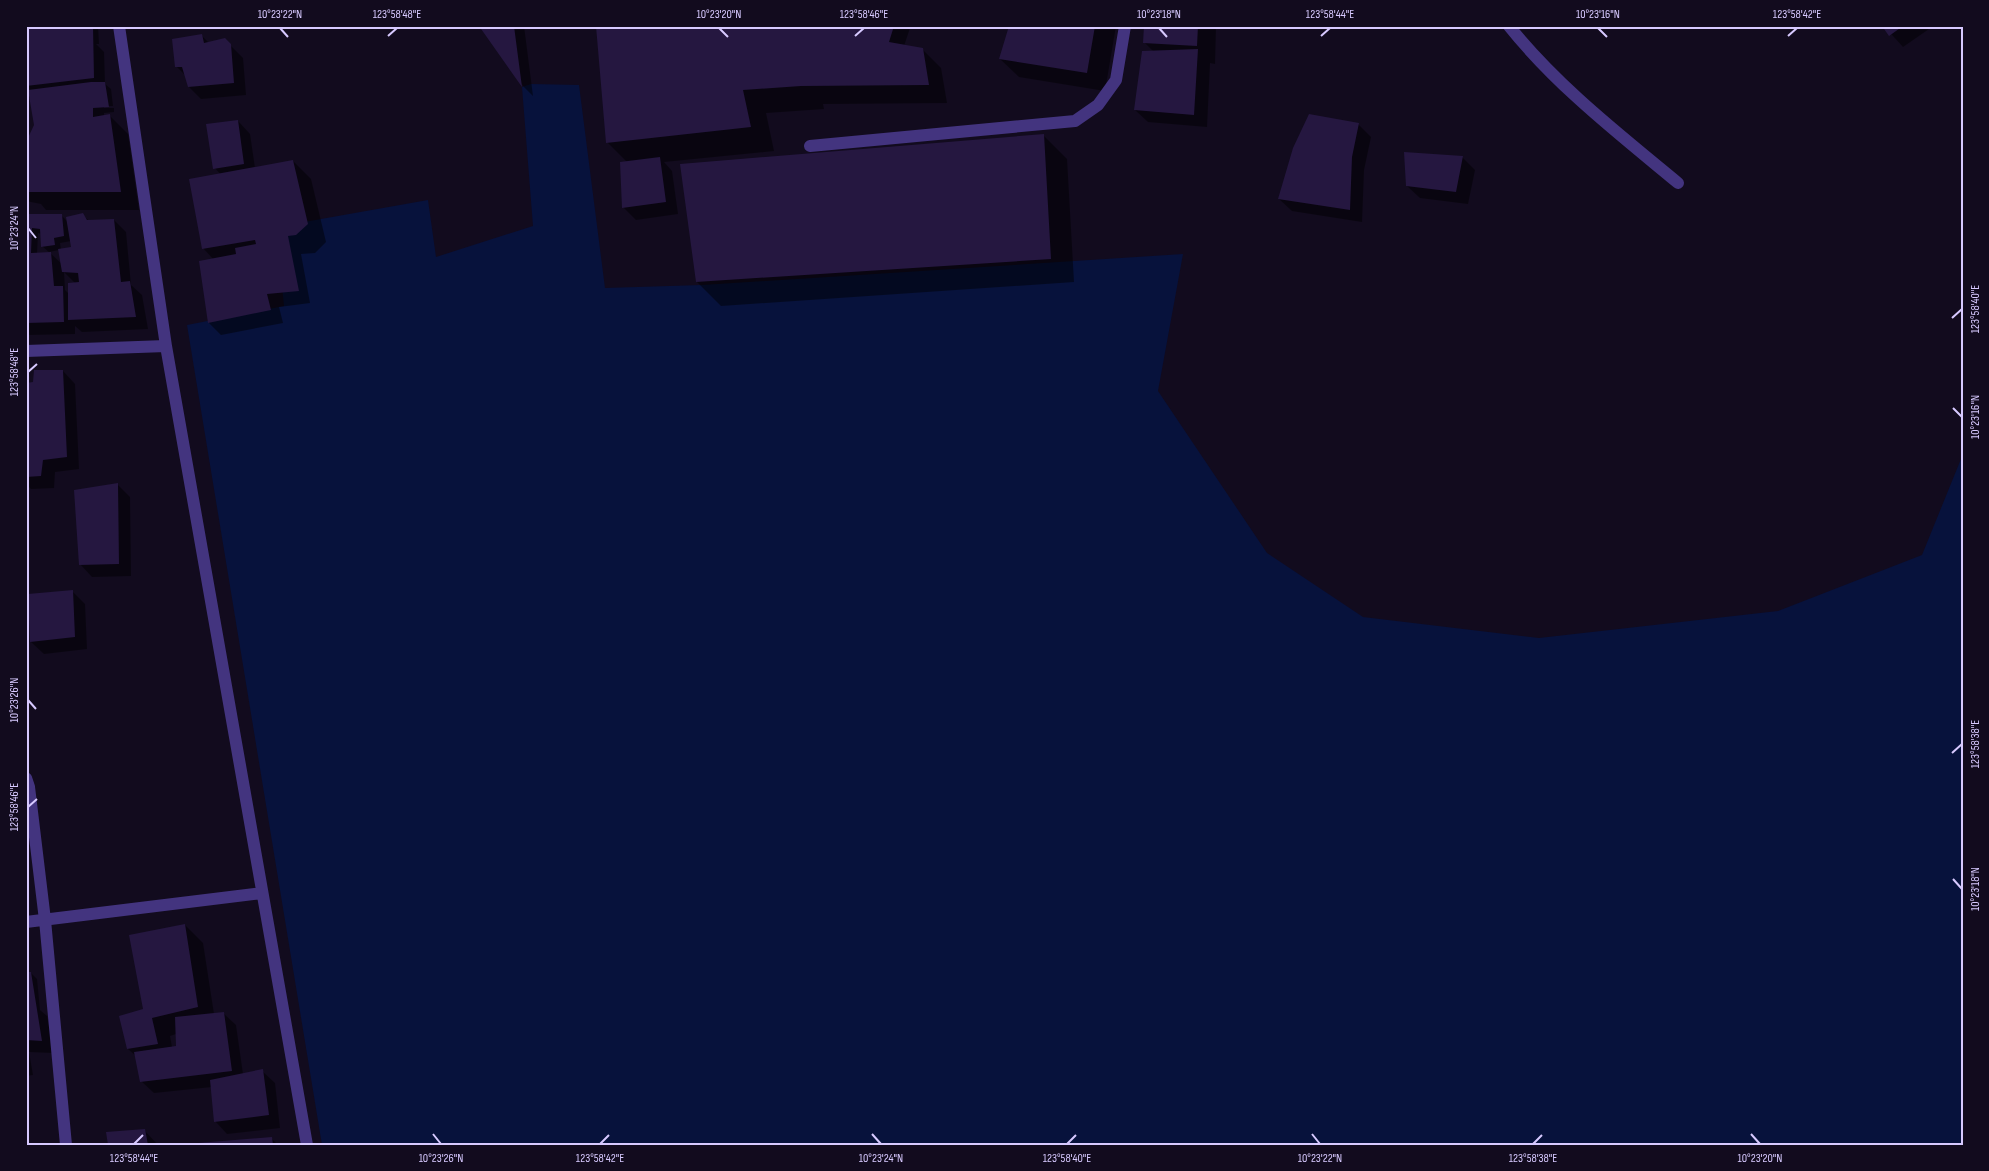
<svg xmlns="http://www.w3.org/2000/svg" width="1989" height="1171" viewBox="0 0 1989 1171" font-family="'Sofia Sans Condensed',sans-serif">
<rect width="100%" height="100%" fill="#120b1e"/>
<!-- water -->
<path fill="#07123c" d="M531 84 579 85 605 288 702 285 1183 254 1158 391 1267 553 1363 617 1539 638 1778 611 1922 555 1963 454V1145H322L187 325 284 306 276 227 428 200 436 257 533 226 522 87Z"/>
<!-- shadow -->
<path fill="#0007" fill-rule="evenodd" d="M26 26H98L99 44H96L104 52 105 84 111 89 113 106H104V108H114V112L104 113V116L109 115 128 134 139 210H46L41 204 26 201V145L35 125 30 98H26Z
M481 26H524L533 96 523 86Z
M598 26H908L910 28 904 46 922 49 941 68 947 103 823 104 824 109 766 113 774 151 664 162 672 171 678 214 636 220 623 207 627 162 607 142Z
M1010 26H1116L1105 91 1019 77 1000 59Z
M1146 26H1216L1215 64 1210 63 1207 127 1148 122 1135 110 1154 52 1144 42Z
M1884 26H1926L1929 29 1903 47Z
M201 35 209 43 224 39 243 58 246 95 201 99 189 87 186 76 176 66Z
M238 121 250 134 255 168 293 161 311 179 326 242 315 253 301 254 310 303 279 307 283 323 221 335 209 323 214 260 203 248 221 175 215 168Z
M1358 124 1371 137 1364 170 1362 222 1292 211 1279 199Z
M1043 135 1067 159 1074 282 721 306 697 282Z
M1462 157 1475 170 1468 204 1420 198 1407 186Z
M61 215 68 222 83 215 89 221 114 220 126 232 131 285 142 295 148 329 82 332 75 326V334L26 335V229ZM38 233 42 234V246L50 253 37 254ZM71 241 72 248 61 250 60 243ZM59 250 62 264 49 252ZM64 272 75 283 69 294 65 290Z
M63 371 75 384 79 469 55 472 54 488 31 489 26 484V384L34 383Z
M118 485 130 497 131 576 92 577 80 564Z
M72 591 85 604 87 649 44 654 31 642 29 595Z
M185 925 203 943 214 1014 223 1013 236 1025 243 1074 262 1071 275 1083 280 1128 227 1134 215 1121 212 1087 154 1093 141 1081 137 1057 128 1049 144 1010ZM176 1034 177 1047H172L170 1036Z
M26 973H31L37 979 40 1010 47 1016 54 1053 29 1052 33 1075 26 1076Z
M145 1131 158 1145H109Z
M271 1138 278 1145H202Z"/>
<!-- building -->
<path fill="#251740" d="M26 26H93L94 78 26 86Z
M479 26H514L522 87Z
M596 26H894L889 42 923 48 929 85 801 86 743 90 751 127 606 143Z
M1009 26H1095L1087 73 999 59Z
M1144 26H1198L1197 46 1143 43Z
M1882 26H1903L1889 36Z
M202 34 204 43 225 38 231 44 234 83 188 87 182 67H175L172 39Z
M1198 49 1194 115 1134 110 1142 51Z
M91 82H105L109 107 93 108V117L110 114 121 192H26V142L34 125 28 90Z
M1309 114 1359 123 1352 157 1350 210 1278 199 1293 148Z
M238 120 244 164 213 169 206 124Z
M1044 134 1051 259 696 282 680 164Z
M1404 152 1463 156 1456 192 1406 186Z
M660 157 666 202 622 208 620 162Z
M293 160 308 224 296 235 288 236 299 291 267 294 271 310 208 323 199 261 236 254 235 248 256 244 255 240 202 249 189 179Z
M83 213 87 220 114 219 121 282 130 281 136 317 68 320V283L79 282 78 273 62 272 58 249 71 247 66 217Z
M26 214H62L64 236 54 238 55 245 41 247 40 229 32 228 31 253 51 252 54 286H63L64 322 26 323Z
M34 370H63L67 457 43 460 41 476 26 477V383L33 382Z
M118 483 119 564 79 565 74 490Z
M73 590 75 637 30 642 28 594Z
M185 924 198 1007 152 1018 158 1044 127 1049 119 1016 143 1009 129 935Z
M26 972H31L42 1041 26 1040Z
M224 1012 232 1071 140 1082 134 1052 176 1046 175 1017Z
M263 1069 269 1115 214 1122 210 1080Z
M145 1129 148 1145H108L106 1132Z
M272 1137 273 1145H198V1143Z"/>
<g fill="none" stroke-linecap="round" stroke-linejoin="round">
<!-- lane -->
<path stroke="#43347f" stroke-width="12" d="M810 146 1075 121 1098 105 1116 80 1125 26"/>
<!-- street -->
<path stroke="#43347f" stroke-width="12" d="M119 26 166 346 307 1145
M1509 26C1557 86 1619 134 1678 183
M26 351 166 346
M26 778 29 787 45 920 66 1145
M26 922 262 893"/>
</g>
<!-- ticks -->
<path fill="none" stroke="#d7c9ff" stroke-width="2" d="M280 28 288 37M719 28 728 37M1159 28 1167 37M1598 28 1607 37M388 36 397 28M855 36 864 28M1321 36 1330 28M1788 36 1797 28M28 228 36 238M1952 318 1962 309M28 372 37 364M1953 408 1962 417M28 700 36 709M1952 753 1962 744M28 807 37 799M1953 879 1962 889M433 1134 441 1144M872 1134 881 1144M1312 1134 1320 1144M1751 1134 1760 1144M134 1144 143 1135M600 1144 609 1135M1067 1144 1076 1135M1533 1144 1542 1135"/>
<!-- border -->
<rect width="1989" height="1171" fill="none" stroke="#120b1e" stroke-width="55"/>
<rect x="28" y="28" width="1934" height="1116" fill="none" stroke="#d7c9ff" stroke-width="2"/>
<g font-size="12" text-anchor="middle" fill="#d7c9ff">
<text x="280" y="18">10°23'22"N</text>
<text x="397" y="18">123°58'48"E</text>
<text x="719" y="18">10°23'20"N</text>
<text x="864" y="18">123°58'46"E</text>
<text x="1159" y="18">10°23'18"N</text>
<text x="1330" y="18">123°58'44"E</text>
<text x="1598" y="18">10°23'16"N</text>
<text x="1797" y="18">123°58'42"E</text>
<text transform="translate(14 228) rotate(-90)" y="4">10°23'24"N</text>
<text transform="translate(1975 309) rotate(-90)" y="4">123°58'40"E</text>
<text transform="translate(14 372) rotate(-90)" y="4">123°58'48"E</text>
<text transform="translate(1975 417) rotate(-90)" y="4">10°23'16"N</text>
<text transform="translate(14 700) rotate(-90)" y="4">10°23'26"N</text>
<text transform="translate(1975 744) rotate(-90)" y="4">123°58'38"E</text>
<text transform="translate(14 807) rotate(-90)" y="4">123°58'46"E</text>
<text transform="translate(1975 889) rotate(-90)" y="4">10°23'18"N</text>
<text x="134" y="1162">123°58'44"E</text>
<text x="441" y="1162">10°23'26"N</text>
<text x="600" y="1162">123°58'42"E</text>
<text x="881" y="1162">10°23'24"N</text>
<text x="1067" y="1162">123°58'40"E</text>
<text x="1320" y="1162">10°23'22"N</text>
<text x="1533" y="1162">123°58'38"E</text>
<text x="1760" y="1162">10°23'20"N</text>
</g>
</svg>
